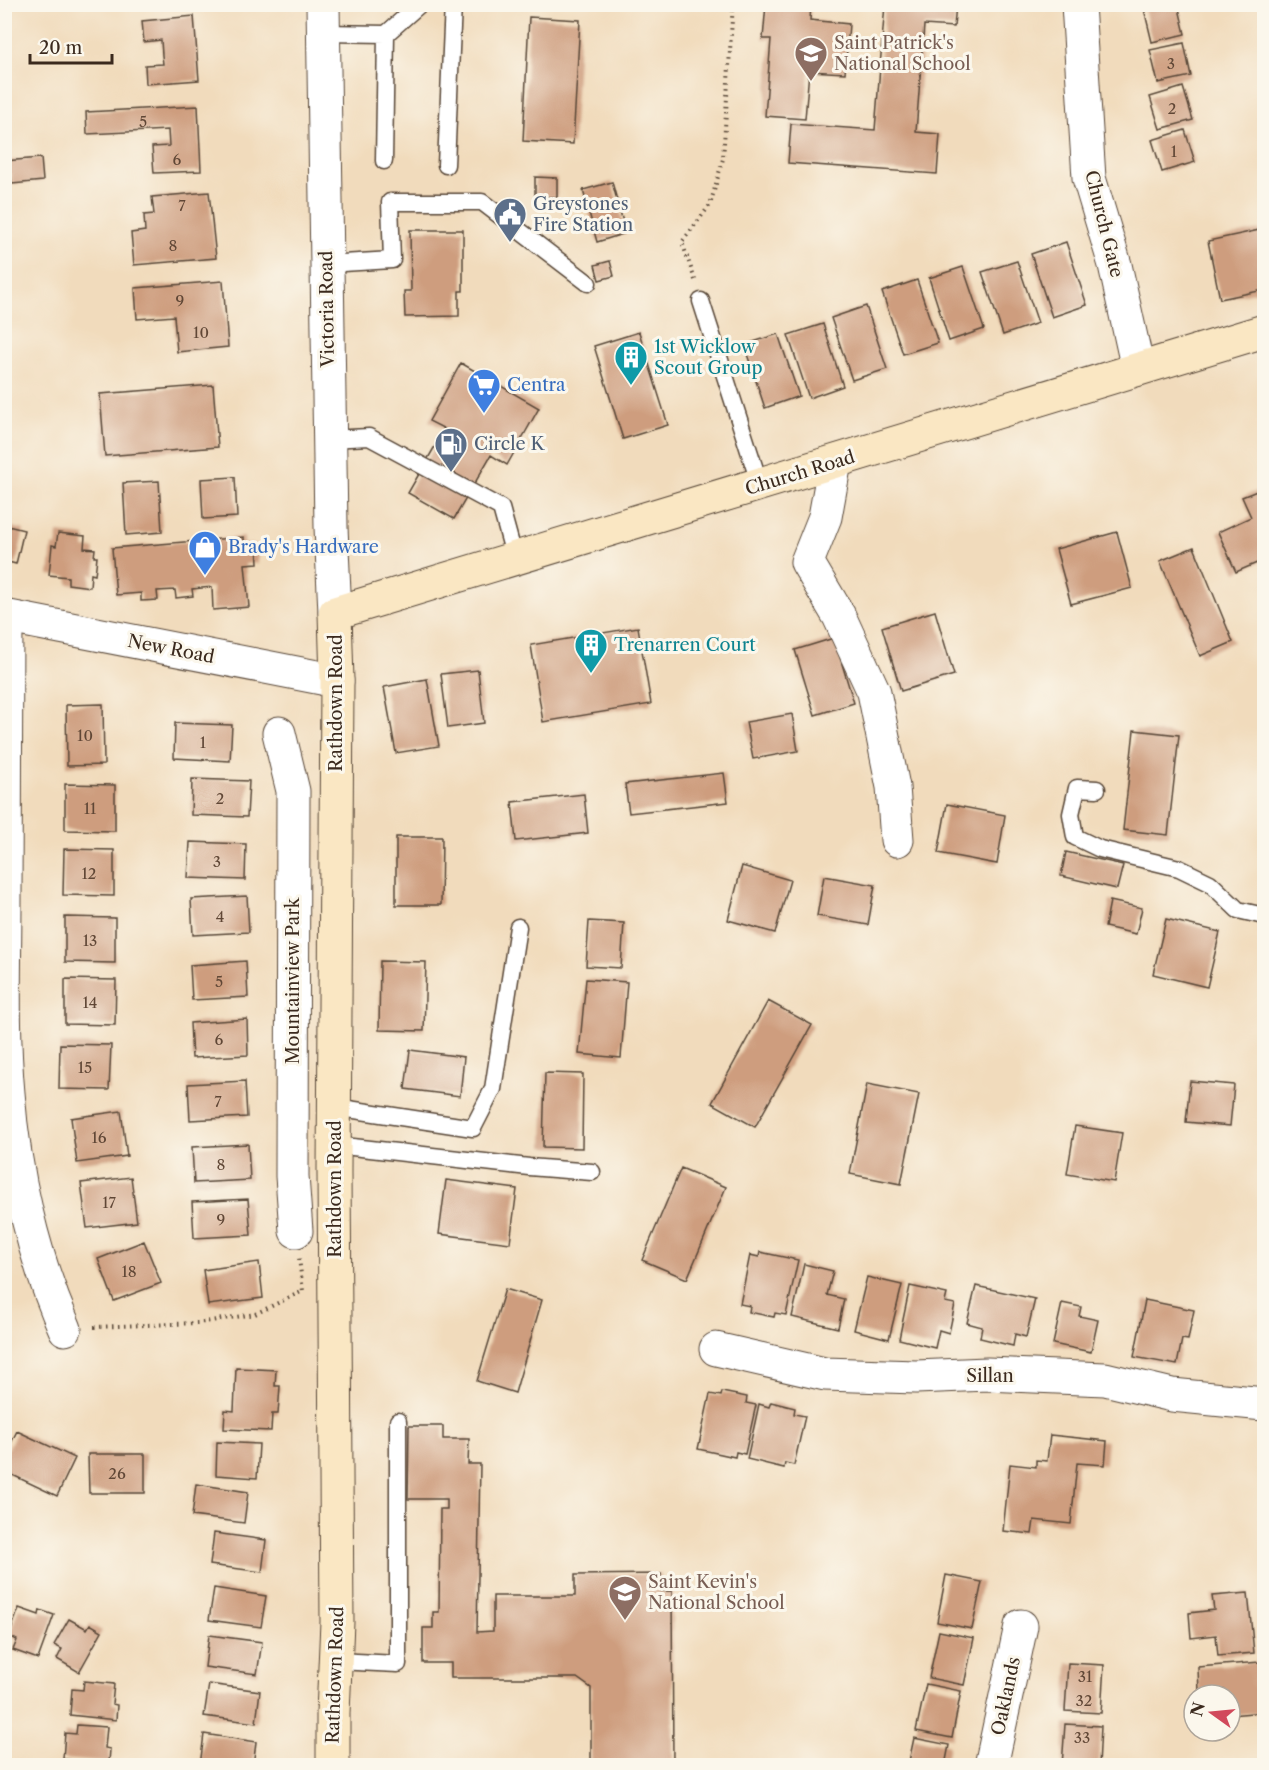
<svg xmlns="http://www.w3.org/2000/svg" width="1269" height="1770" viewBox="0 0 1269 1770" font-family="'Libre Caslon Text',serif">
<rect width="100%" height="100%" fill="#fbf7ec"/>
<filter id="ink" filterUnits="userSpaceOnUse"><feTurbulence type="fractalNoise" baseFrequency=".0167" numOctaves="2"/><feDisplacementMap in="SourceGraphic" scale="12" xChannelSelector="R" yChannelSelector="G"/><feConvolveMatrix kernelMatrix="1 2 1 2 8 2 1 2 1" color-interpolation-filters="sRGB"/></filter>
<filter id="wash" filterUnits="userSpaceOnUse"><feTurbulence type="fractalNoise" baseFrequency=".008" numOctaves="4" result="noise"/><feDisplacementMap in="SourceGraphic" scale="24" xChannelSelector="R" yChannelSelector="G"/><feGaussianBlur stdDeviation="1.35" result="paint"/><feColorMatrix in="noise" values="0 0 0 0 0 0 0 0 0 0 0 0 0 0 0 0 0 1.4 0 .05"/><feComposite in="paint" operator="in"/></filter>
<g filter="url(#wash)">
<rect width="100%" height="100%" fill="#f1dbbc"/>
<g id="blocks">
<!-- building -->
<path fill="#ce9d7e" d="M766 4H811L810 20 849 24 845 73 809 71 805 119 765 116 771 39H763Z
M885 4H956L954 27 924 25 916 132 940 134 937 174 788 163 791 124 875 130Z
M1164 4H1178L1185 34 1152 42 1144 9Z
M194 16 199 80 146 84 145 65 163 64 162 55 161 40 144 42 142 21Z
M529 17 580 20 573 144 523 141Z
M1184 43 1191 76 1158 83 1150 50Z
M1183 87 1193 120 1160 129 1150 97Z
M198 106 201 171 154 173 152 147 169 146 168 130 87 134 86 112Z
M1185 130 1195 162 1162 172 1152 140Z
M41 158 43 181 12 184 11 174 4 175V161Z
M535 177 557 178V197H535Z
M612 182 626 233 597 242 583 190Z
M209 192 216 258 134 265 131 233 145 231 144 215 154 214 152 197Z
M1264 229V290L1220 299 1208 241Z
M410 230H463V291H459V316L405 317 404 291H411Z
M1066 242 1087 305 1052 317 1031 254Z
M610 261 614 276 599 280 595 265Z
M1017 261 1038 323 1003 335 982 272Z
M963 267 984 329 949 341 929 278Z
M917 280 938 343 903 354 882 292Z
M223 281 228 347 177 352 174 316 137 319 135 288Z
M866 306 887 369 852 380 831 318Z
M823 324 843 386 809 398 788 335Z
M639 332 668 425 623 439 594 346Z
M778 334 799 396 765 408 744 345Z
M461 363 539 408 507 465 491 455 454 519 408 493 445 429 429 421Z
M213 385 218 447 105 456 100 394Z
M235 477 237 517 203 519 201 479Z
M159 481 162 532 126 535 123 483Z
M1264 488V560L1236 572 1218 532 1251 517 1242 497Z
M4 525 24 530 16 564 4 561Z
M1117 532 1132 588 1071 604 1056 549Z
M58 533 85 536 84 548 95 549 94 557H97L95 575 91 574 90 587 68 584V577L49 575 52 545 56 546Z
M244 537V544H257L258 563 245 564 249 607 213 610 212 587 192 589 193 596 176 598 175 590 157 591 158 600 141 601V593L116 595 112 548Z
M1194 547 1233 642 1200 656 1160 561Z
M935 611 954 675 901 691 882 627Z
M638 627 651 704 543 722 531 645Z
M834 638 854 703 815 715 795 650Z
M478 670 484 723 448 728 441 674Z
M427 679 439 746 396 753 384 687Z
M103 704 104 765 67 766 66 705Z
M792 714 798 751 753 759 746 722Z
M175 723 232 725 230 761 174 758Z
M1134 730 1179 735 1168 835 1123 830Z
M724 773 728 802 629 813 625 784Z
M192 779 249 781 247 817 191 815Z
M65 784 115 785V831L65 830Z
M584 794 588 833 516 841 512 802Z
M947 804 1005 815 997 864 938 853Z
M396 837H442L441 905H396Z
M190 842 246 844 245 880 188 878Z
M64 849 114 850V896L63 895Z
M1066 852 1123 865 1117 889 1061 876Z
M742 866 790 880 775 933 728 920Z
M824 876 875 885 868 925 817 916Z
M247 896 249 932 193 935 191 899Z
M1110 901 1142 908 1136 934 1105 927Z
M65 917 115 918V963L65 962Z
M1166 919 1220 932 1207 987 1153 974Z
M589 921 624 923 621 968 586 966Z
M246 961 248 997 192 1000 190 965Z
M380 961 426 962 424 1031 379 1030Z
M65 979 116 980 115 1025 65 1024Z
M586 979 627 982 621 1058 579 1054Z
M768 1001 812 1025 755 1127 712 1103Z
M247 1019 248 1055 192 1058 190 1023Z
M60 1044 111 1045 109 1090 59 1089Z
M410 1050 464 1057 460 1096 405 1089Z
M545 1073 583 1074 582 1148 543 1147Z
M245 1081 247 1117 190 1120 188 1084Z
M1190 1081 1234 1085 1230 1126 1186 1122Z
M867 1084 919 1094 901 1184 850 1174Z
M121 1111 127 1156 77 1163 71 1118Z
M1075 1126 1122 1133 1114 1182 1067 1174Z
M248 1144 250 1180 194 1183 192 1147Z
M681 1168 726 1187 687 1279 642 1260Z
M131 1177 137 1222 87 1228 81 1183Z
M446 1180 517 1189 510 1243 439 1234Z
M248 1199 251 1235 194 1238 192 1202Z
M144 1241 161 1283 114 1301 98 1259Z
M760 1252 798 1260 786 1315 775 1313 774 1317 749 1312 750 1306 740 1304 750 1255 759 1257Z
M259 1262 263 1298 208 1305 203 1270Z
M804 1264 833 1271 827 1295 844 1299 838 1328 792 1317Z
M867 1277 902 1285 889 1339 854 1330Z
M910 1286 947 1294 945 1302 955 1304 949 1333 939 1330 935 1348 899 1339Z
M976 1286 1035 1299 1026 1337 1015 1334 1013 1346 980 1338 982 1327 967 1323Z
M505 1289 542 1300 515 1393 477 1381Z
M1145 1300 1194 1310 1188 1340 1182 1339 1177 1365 1134 1357Z
M1062 1303 1081 1307 1079 1316 1098 1320 1091 1352 1053 1344Z
M236 1368 276 1370 275 1386H280L278 1414H272L271 1431 224 1429 225 1410 234 1411Z
M722 1392 747 1397 746 1403 756 1405 745 1454 736 1452 735 1457 698 1449 710 1394 721 1396Z
M771 1402 795 1408 794 1414 805 1416 794 1465 785 1463 784 1468 747 1459 759 1404 769 1407Z
M409 1426H443V1439H469L468 1464H480L477 1632 493 1631V1596H575V1575L661 1574V1591H672L673 1766H591V1688L577 1678H451V1663H423V1628H433V1612H439L440 1509H447V1499H408Z
M17 1431 75 1458 57 1496 4 1471V1457Z
M1050 1435 1107 1441 1105 1465 1077 1463 1071 1524 1034 1520 1032 1534 1003 1531 1010 1464 1036 1467V1460L1047 1461Z
M217 1442 259 1444 257 1478 216 1475Z
M88 1454H145V1493H89Z
M196 1484 248 1492 244 1523 192 1516Z
M214 1533 266 1540 262 1572 210 1565Z
M946 1575 982 1582 972 1629 937 1622Z
M214 1588 266 1596 261 1627 209 1620Z
M1248 1593 1254 1653 1218 1656 1216 1635 1191 1638 1189 1613 1214 1610 1212 1596Z
M19 1608 39 1615 40 1610 54 1615 38 1659 13 1650 17 1640 9 1636Z
M69 1619 87 1629 90 1624 102 1631 79 1672 57 1659 62 1649 54 1645Z
M939 1631 974 1638 964 1685 929 1678Z
M209 1635 262 1642 257 1674 205 1667Z
M1260 1662 1264 1712 1230 1715V1695H1225V1690L1199 1692 1198 1667Z
M1068 1663 1104 1665 1101 1713 1065 1711Z
M84 1681 114 1684 112 1704 117 1705 116 1720 70 1715 72 1689 83 1690Z
M209 1684 260 1691 256 1723 204 1716Z
M926 1684 961 1691 952 1738 916 1731Z
M1065 1724 1101 1726 1099 1766H1062Z
M77 1725 107 1727 105 1748 110 1749 109 1763 63 1759 65 1733 76 1734Z
M204 1734 256 1742 253 1766H200Z
M914 1738 949 1745 945 1766H908Z"/>
</g>
</g>
<g filter="url(#ink)">
<use href="#blocks" fill-opacity="0" stroke="#564536" stroke-width="1.5"/>
<g fill="none" stroke-linecap="round" stroke-linejoin="round">
<defs>
<path id="lane" d="M324 33 386 34
M384 161 386 34 420 4
M446 165 453 4
M326 264 392 260 390 202H482L588 283
M701 301 760 485
M329 439 369 437 501 508 515 559
M1097 789 1077 788 1071 814 1075 837 1100 849 1179 868 1210 883 1238 910 1264 916
M335 1107 473 1128 493 1089 518 927
M335 1145 529 1167 592 1172
M336 1661 398 1664V1421"/>
<path id="street" d="M323 4 331 527 335 613
M1078 4 1089 178 1115 265 1138 369
M835 462 825 517 807 562 839 616 874 692 893 787 897 840
M4 616 337 681
M6 616C6 710 5 804 5 898 5 962 2 1028 8 1093 14 1173 33 1256 65 1329
M279 733 293 791 292 1176 296 1231
M716 1349 825 1374 916 1377 987 1374 1105 1379 1172 1395 1264 1404
M991 1766 1021 1626"/>
<path id="secondary" d="M333 1766V1713L337 1622 334 1172 337 681 335 613 1264 331"/>
</defs>
<!-- lane casing -->
<use href="#lane" stroke="#564536" stroke-width="19"/>
<!-- street casing -->
<use href="#street" stroke="#564536" stroke-width="35"/>
<!-- secondary casing -->
<use href="#secondary" stroke="#564536" stroke-width="35"/>
<!-- path -->
<path stroke="#564536" stroke-width="4" stroke-dasharray="1.5 4.5" stroke-linecap="butt" d="M695 280 682 242 710 205 723 159 733 4
M94 1327 198 1323 255 1314 303 1291 299 1258
M4 1765 7 1766"/>
<!-- lane -->
<use href="#lane" stroke="#fff" stroke-width="16"/>
<!-- street -->
<use href="#street" stroke="#fff" stroke-width="33"/>
<!-- secondary -->
<use href="#secondary" stroke="#fae7c3" stroke-width="33"/>
</g>
</g>
<!-- icons -->
<defs>
<symbol id="school-pin" viewBox="-11 -11 22 30"><path d="M0 17L-7.5 6A9.5 9.5 0 1 1 7.5 6Z" fill="#8d6e63" stroke="#fbf7ec"/><path d="M0-5L7-2L0 1L-7-2ZM-4 1L0 2.5L4 1V4Q0 6-4 4Z" fill="#fff"/></symbol>
<symbol id="civic-pin" viewBox="-11 -11 22 30"><path d="M0 17L-7.5 6A9.5 9.5 0 1 1 7.5 6Z" fill="#5c6f8a" stroke="#fbf7ec"/><path d="M-.6-6.5H3V-4.5H.6V-3L4-1V1h2V6H-6V1h2V-1L-.6-3ZM-1.2 2.5V6h2.4V2.5Z" fill="#fff"/></symbol>
<symbol id="building-pin" viewBox="-11 -11 22 30"><path d="M0 17L-7.5 6A9.5 9.5 0 1 1 7.5 6Z" fill="#0f9aa8" stroke="#fbf7ec"/><path d="M-4-6H4V6H1V3H-1V6H-4ZM-2.5-4.3h1.7v1.8h-1.7ZM.8-4.3h1.7v1.8H.8ZM-2.5-1h1.7V.8h-1.7ZM.8-1h1.7V.8H.8Z" fill="#fff"/></symbol>
<symbol id="supermarket-pin" viewBox="-11 -11 22 30"><path d="M0 17L-7.5 6A9.5 9.5 0 1 1 7.5 6Z" fill="#3f7fe0" stroke="#fbf7ec"/><path d="M-6-5.5h2.5l.6 2H6L4.5 2H-2.5L-4.4-4H-6ZM-1.5 3.2a1.3 1.3 0 1 0 .1 0ZM3 3.2a1.3 1.3 0 1 0 .1 0Z" fill="#fff"/></symbol>
<symbol id="fuel-pin" viewBox="-11 -11 22 30"><path d="M0 17L-7.5 6A9.5 9.5 0 1 1 7.5 6Z" fill="#5c6f8a" stroke="#fbf7ec"/><path d="M-5.5-6h7V0h2V4h1.3V-2.5L3-4.5l.8-.8L6-3V5H2.5V1h-1V6h-7ZM-4.2-4.7v3.2H.2V-4.7Z" fill="#fff"/></symbol>
<symbol id="shop-pin" viewBox="-11 -11 22 30"><path d="M0 17L-7.5 6A9.5 9.5 0 1 1 7.5 6Z" fill="#3f7fe0" stroke="#fbf7ec"/><path d="M-5-2.5h2.3a2.7 3.5 0 0 1 5.4 0H5L5.5 6h-11ZM-1.5-2.5h3a1.5 2.3 0 0 0-3 0Z" fill="#fff"/></symbol>
</defs>
<g fill-rule="evenodd">
<use href="#school-pin" x="792" y="34" width="38" height="52"/>
<use href="#civic-pin" x="491" y="195" width="38" height="52"/>
<use href="#building-pin" x="612" y="338" width="38" height="52"/>
<use href="#supermarket-pin" x="465" y="366" width="38" height="52"/>
<use href="#fuel-pin" x="432" y="425" width="38" height="52"/>
<use href="#shop-pin" x="186" y="528" width="38" height="52"/>
<use href="#building-pin" x="572" y="626" width="38" height="52"/>
<use href="#school-pin" x="606" y="1573" width="38" height="52"/>
</g>
<g text-anchor="middle" dominant-baseline="central" stroke-width="6" stroke-linejoin="round" paint-order="stroke">
<!-- number labels -->
<g font-size="15" fill="#604736">
<text x="1171" y="63">3</text>
<text x="1172" y="108">2</text>
<text x="143" y="121">5</text>
<text x="1174" y="151">1</text>
<text x="177" y="159">6</text>
<text x="182" y="205">7</text>
<text x="173" y="245">8</text>
<text x="180" y="300">9</text>
<text x="201" y="332">10</text>
<text x="85" y="735">10</text>
<text x="203" y="742">1</text>
<text x="220" y="798">2</text>
<text x="90" y="808">11</text>
<text x="217" y="861">3</text>
<text x="89" y="873">12</text>
<text x="220" y="916">4</text>
<text x="90" y="940">13</text>
<text x="219" y="981">5</text>
<text x="90" y="1002">14</text>
<text x="219" y="1039">6</text>
<text x="85" y="1067">15</text>
<text x="218" y="1101">7</text>
<text x="99" y="1137">16</text>
<text x="221" y="1164">8</text>
<text x="109" y="1202">17</text>
<text x="221" y="1219">9</text>
<text x="129" y="1271">18</text>
<text x="117" y="1473">26</text>
<text x="1085" y="1676">31</text>
<text x="1084" y="1700">32</text>
<text x="1082" y="1737">33</text>
</g>
<!-- education labels -->
<g font-size="18" fill="#785e54" stroke="#fbf7ec" text-anchor="start">
<text x="834" y="43">Saint Patrick's<tspan x="834" dy="21">National School</tspan></text>
<text x="648" y="1582">Saint Kevin's<tspan x="648" dy="21">National School</tspan></text>
</g>
<!-- service labels -->
<g font-size="18" fill="#4e5e75" stroke="#fbf7ec" text-anchor="start">
<text x="533" y="204">Greystones<tspan x="533" dy="21">Fire Station</tspan></text>
<text x="474" y="444">Circle K</text>
</g>
<!-- street labels -->
<g font-size="18" fill="#3b2a1e" stroke="#fbf7ec">
<text transform="translate(1104 224) rotate(76)">Church Gate</text>
<text transform="translate(327 309) rotate(-91)">Victoria Road</text>
<text transform="translate(800 473) rotate(-17)">Church Road</text>
<text transform="translate(171 649) rotate(11)">New Road</text>
<text transform="translate(336 703) rotate(-90)">Rathdown Road</text>
<text transform="translate(293 981) rotate(-90)">Mountainview Park</text>
<text transform="translate(335 1189) rotate(-90)">Rathdown Road</text>
<text x="990" y="1376">Sillan</text>
<text transform="translate(335 1675) rotate(-88)">Rathdown Road</text>
<text transform="translate(1006 1696) rotate(-78)">Oaklands</text>
</g>
<!-- culture labels -->
<g font-size="18" fill="#0d838f" stroke="#fbf7ec" text-anchor="start">
<text x="654" y="347">1st Wicklow<tspan x="654" dy="21">Scout Group</tspan></text>
<text x="614" y="645">Trenarren Court</text>
</g>
<!-- shop labels -->
<g font-size="18" fill="#366cbe" stroke="#fbf7ec" text-anchor="start">
<text x="507" y="385">Centra</text>
<text x="228" y="547">Brady's Hardware</text>
</g>
</g>
<!-- margin -->
<rect width="1269" height="1770" fill="none" stroke="#fbf7ec" stroke-width="24"/>
<!-- north arrow -->
<g transform="translate(1212 1713) rotate(285)"><circle r="28" fill="#fbf7ec" stroke="#aea59a" stroke-width="1.5"/>
<path d="M0-4.5L10 22L0 15L-10 22Z" fill="#d1495b"/>
<text y="-9" font-size="16" font-weight="bold" text-anchor="middle" fill="#3b2a1e">N</text>
</g>
<!-- scale -->
<path d="M30 54v9h82v-9" fill="none" stroke="#3b2a1e" stroke-width="3"/>
<text x="39" y="54" font-size="18" fill="#3b2a1e" stroke="#fbf7ec" stroke-width="4.5" paint-order="stroke">20 m</text>
</svg>
